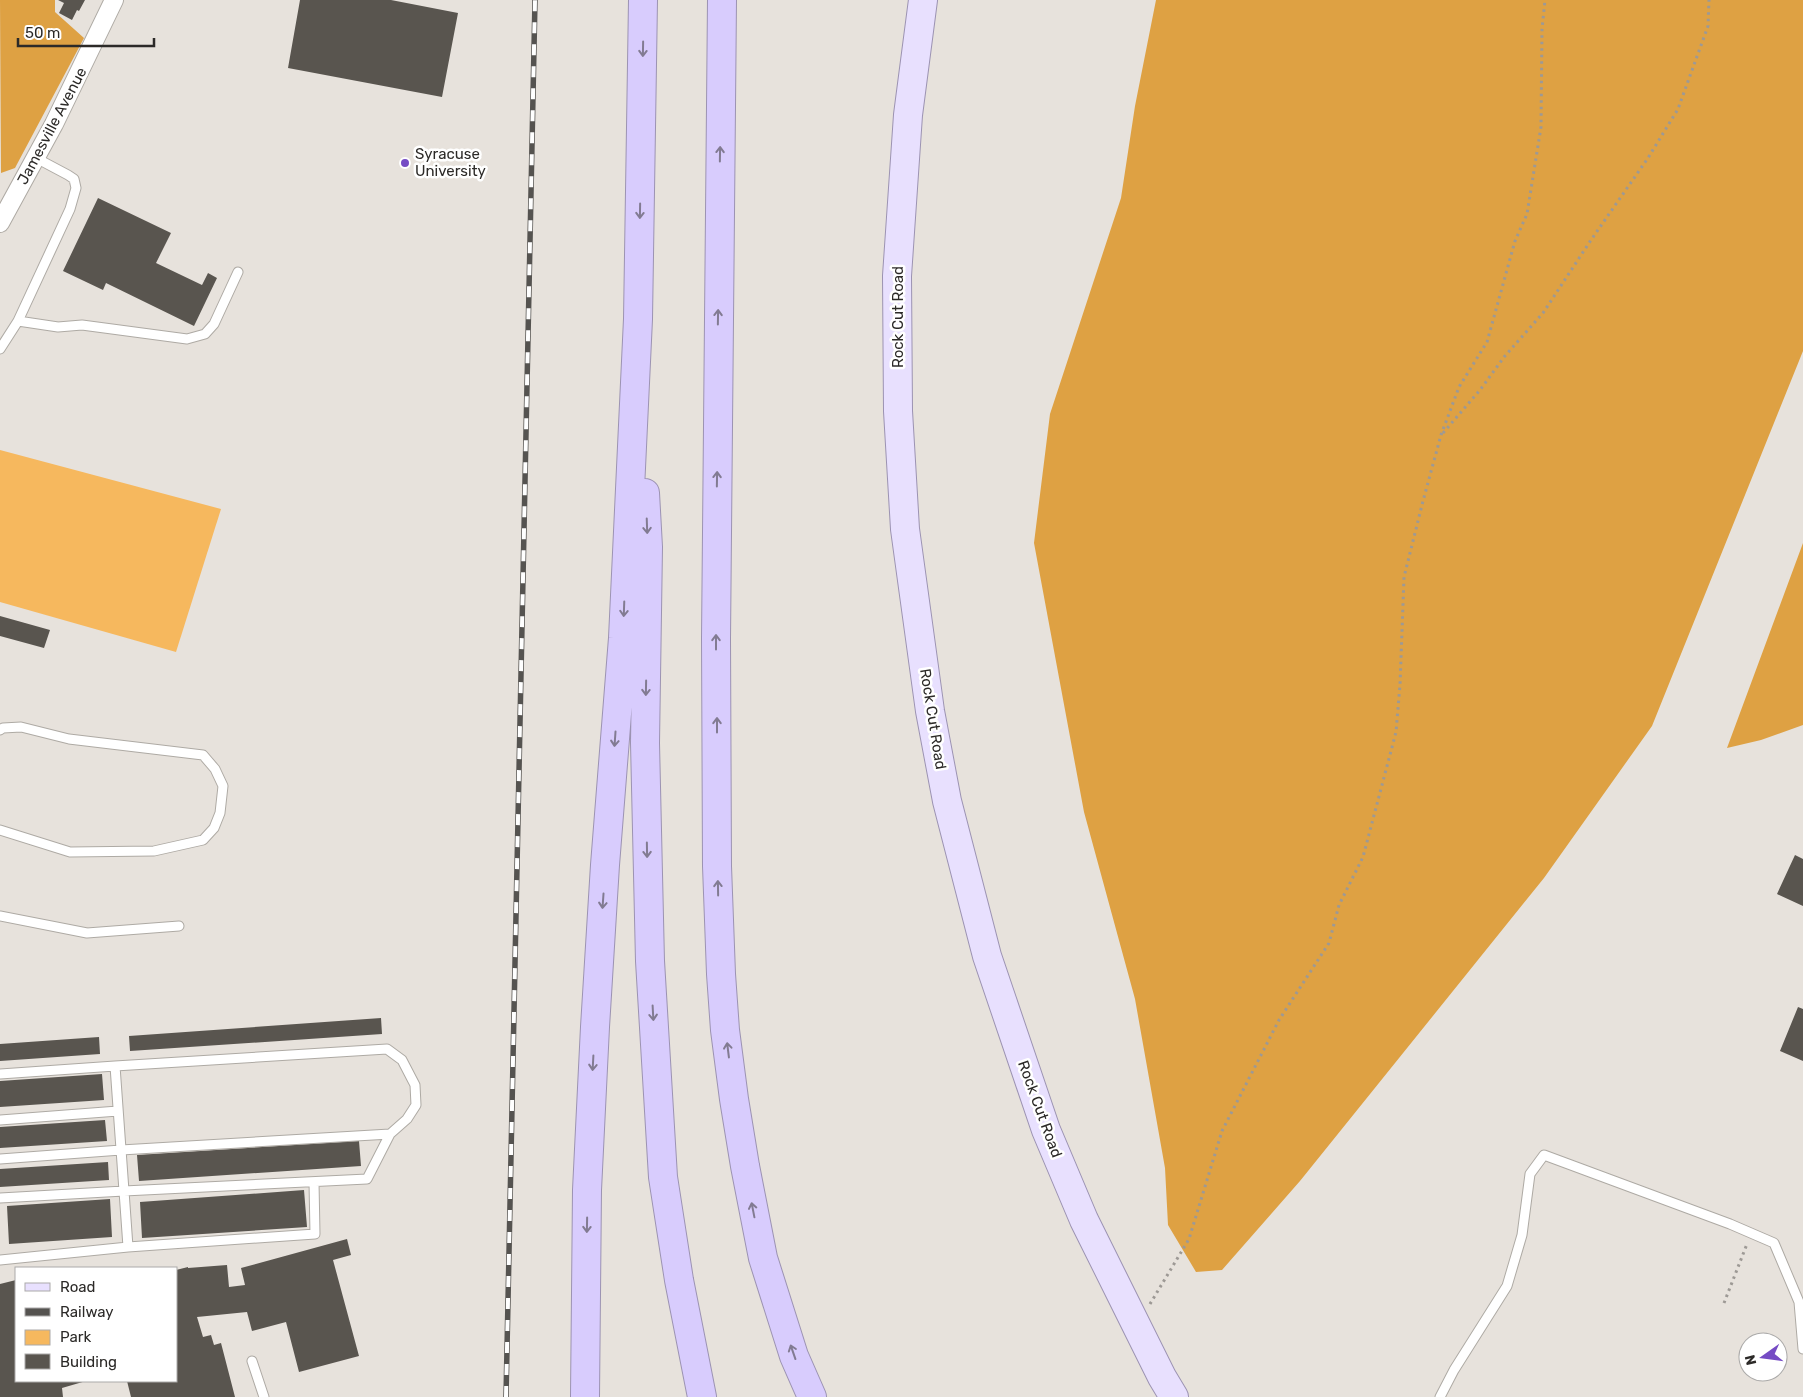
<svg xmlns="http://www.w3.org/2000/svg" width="1803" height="1397" viewBox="0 0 1803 1397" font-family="Rubik,sans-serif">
<rect width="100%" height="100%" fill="#e7e2dc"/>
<!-- green -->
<path fill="#f6b85e" d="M0 450 221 509 176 652 0 602Z"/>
<!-- forest -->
<path fill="#dea143" d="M0 0H55V12L84 38 15 168 1 173Z
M1156 0H1803V351L1652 726 1544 878 1300 1181 1222 1270 1196 1272 1168 1225 1165 1168 1135 999 1084 812 1034 543 1050 414 1121 198 1135 106Z
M1803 543V725L1761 740 1727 748Z"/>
<!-- building -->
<path fill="#59554f" d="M58 0H85L79 11 77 10 72 20 59 13 64 3Z
M300 0H391L458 13 442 97 288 68Z
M98 198 171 233 156 263 202 285 208 273 217 278 194 326 106 283 103 290 63 271Z
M0 616 50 630 44 648 0 636Z
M1795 855 1803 859V906L1777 894Z
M1798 1007 1803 1009V1061L1780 1051Z
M381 1018 382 1034 130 1051 129 1036Z
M99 1037 100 1054 0 1061V1044Z
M102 1074 104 1100 0 1107V1081Z
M105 1120 107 1141 0 1148V1127Z
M359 1141 361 1166 139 1181 137 1155Z
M108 1162 109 1180 0 1187V1169Z
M304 1190 307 1227 142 1238 140 1202Z
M110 1199 112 1237 9 1244 7 1206Z
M347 1239 351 1255 333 1260 359 1356 299 1372 286 1322 252 1331 247 1312 197 1317 203 1337 211 1335 214 1345 221 1343 235 1397H131L127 1381H176V1270L188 1267V1268L227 1265 229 1287 245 1285 241 1268Z
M16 1280V1381H86L62 1388 63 1397H0V1284Z"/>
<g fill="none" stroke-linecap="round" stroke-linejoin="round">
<defs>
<path id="lane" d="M18 321 70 209 76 188 74 179 68 175 36 158
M0 349 18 321 58 327 82 325 187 339 205 334 214 324 238 272
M0 730 3 728 21 727 69 739 203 755 215 769 223 786 220 813 214 828 203 840 154 851 70 852 0 830
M0 916 87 933 179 926
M0 1074 115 1066 124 1191 0 1198
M0 1120 118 1111
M0 1159 121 1150 390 1134 407 1119 416 1105 415 1085 402 1060 387 1049 115 1066
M128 1247 315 1234 314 1182
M0 1260 128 1247 124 1191 367 1179 390 1134
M252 1361 264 1397
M1440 1397 1454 1370 1507 1286 1522 1235 1530 1174 1544 1155 1730 1224 1774 1243 1799 1302 1803 1349"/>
<path id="street" d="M0 223 54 124 114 0"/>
<path id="primary" d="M923 0 908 115 897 276 898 411 905 529 930 711 947 801 987 956 1046 1130 1084 1220 1162 1377 1174 1397"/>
<path id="highway" d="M722 0 716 639 717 866 721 974 725 1030 734 1099 745 1166 763 1258 794 1356 812 1397
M645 493 648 547 645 743 650 961 663 1177 679 1280 702 1397
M585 1397 587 1190 595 1027 605 865 623 638 638 319 643 0"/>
</defs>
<!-- lane casing -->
<use href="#lane" stroke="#aeaaa4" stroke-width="11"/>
<!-- street casing -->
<use href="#street" stroke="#aeaaa4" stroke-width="20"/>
<!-- primary casing -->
<use href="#primary" stroke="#9c93b2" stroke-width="30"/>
<!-- highway casing -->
<use href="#highway" stroke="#9c93b2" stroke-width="30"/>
<!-- path -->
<path stroke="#9d9995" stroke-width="3" stroke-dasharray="2.5 4" stroke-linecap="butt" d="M1443 433 1480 390 1504 357 1543 313 1591 240 1648 158 1678 109 1708 26 1709 0
M1724 1303 1747 1244
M1150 1304 1189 1239 1222 1131 1279 1020 1329 943 1339 905 1363 857 1396 732 1400 685 1404 577 1423 501 1441 435 1459 387 1487 342 1515 241 1527 214 1541 127 1542 29 1545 0"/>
<!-- lane -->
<use href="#lane" stroke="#fff" stroke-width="9"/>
<!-- street -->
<use href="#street" stroke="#fff" stroke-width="18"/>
<!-- primary -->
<use href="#primary" stroke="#e8e0fe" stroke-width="28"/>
<!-- highway -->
<use href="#highway" stroke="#d8ccfd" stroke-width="28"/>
<defs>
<path id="rail" d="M506 1397 535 0"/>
</defs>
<!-- rail casing -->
<use href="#rail" stroke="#555350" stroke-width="5.5"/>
<!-- rail -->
<use href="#rail" stroke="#fff" stroke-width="4" stroke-dasharray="11" stroke-linecap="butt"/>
</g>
<!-- one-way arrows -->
<defs><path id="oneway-shaft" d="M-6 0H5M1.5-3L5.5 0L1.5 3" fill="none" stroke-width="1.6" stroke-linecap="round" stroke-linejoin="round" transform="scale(1.25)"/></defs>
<g stroke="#827b92">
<use href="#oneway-shaft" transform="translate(643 49) rotate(91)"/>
<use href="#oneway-shaft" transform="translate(720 154) rotate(-89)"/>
<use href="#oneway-shaft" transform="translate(640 211) rotate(91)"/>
<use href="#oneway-shaft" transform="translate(718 317) rotate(-89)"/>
<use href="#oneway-shaft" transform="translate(717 479) rotate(-89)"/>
<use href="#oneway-shaft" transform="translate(647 526) rotate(88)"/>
<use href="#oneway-shaft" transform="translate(624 609) rotate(92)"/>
<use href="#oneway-shaft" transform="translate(716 642) rotate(-90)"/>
<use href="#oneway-shaft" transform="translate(646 688) rotate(91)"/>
<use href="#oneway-shaft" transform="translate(717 725) rotate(-90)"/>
<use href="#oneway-shaft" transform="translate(615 739) rotate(94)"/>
<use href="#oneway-shaft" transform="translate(647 850) rotate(89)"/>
<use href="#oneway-shaft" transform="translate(718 888) rotate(-91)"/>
<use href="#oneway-shaft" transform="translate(603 901) rotate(94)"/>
<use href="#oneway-shaft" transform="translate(653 1013) rotate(87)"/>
<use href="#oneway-shaft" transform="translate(728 1050) rotate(-97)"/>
<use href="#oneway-shaft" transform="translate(593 1063) rotate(93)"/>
<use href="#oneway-shaft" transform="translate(753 1210) rotate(-101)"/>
<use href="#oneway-shaft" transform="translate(587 1225) rotate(91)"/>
<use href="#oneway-shaft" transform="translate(793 1352) rotate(-109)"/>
</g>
<!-- markers -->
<circle fill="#754bc4" stroke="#fff" stroke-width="2" cx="405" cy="163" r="5"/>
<g text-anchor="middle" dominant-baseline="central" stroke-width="5" stroke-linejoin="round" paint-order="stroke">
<!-- street labels -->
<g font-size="15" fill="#2c2a28" stroke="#fff">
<text transform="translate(52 126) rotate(-62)">Jamesville Avenue</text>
<text transform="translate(898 317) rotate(-90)">Rock Cut Road</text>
<text transform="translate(933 719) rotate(81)">Rock Cut Road</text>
<text transform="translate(1040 1109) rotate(70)">Rock Cut Road</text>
</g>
<!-- poi labels -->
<g font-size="15" fill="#2c2a28" stroke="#fff" text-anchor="start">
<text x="415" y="154">Syracuse<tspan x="415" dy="17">University</tspan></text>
</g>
</g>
<!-- legend -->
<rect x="15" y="1267" width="162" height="115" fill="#ffffff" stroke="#abaaa9"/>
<rect x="25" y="1283" width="25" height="8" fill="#e8e0fe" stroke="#abaaa9"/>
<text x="60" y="1292" font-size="15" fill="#2c2a28">Road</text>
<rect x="25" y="1308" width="25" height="8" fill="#555350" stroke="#abaaa9"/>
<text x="60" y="1317" font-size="15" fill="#2c2a28">Railway</text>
<rect x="25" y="1330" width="25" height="15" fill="#f6b85e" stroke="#abaaa9"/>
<text x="60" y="1342" font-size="15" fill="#2c2a28">Park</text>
<rect x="25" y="1354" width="25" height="15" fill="#59554f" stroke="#abaaa9"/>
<text x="60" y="1367" font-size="15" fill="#2c2a28">Building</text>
<!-- north arrow -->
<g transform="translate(1763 1357) rotate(256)"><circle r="24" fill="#ffffff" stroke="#abaaa9"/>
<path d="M0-4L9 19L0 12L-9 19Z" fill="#754bc4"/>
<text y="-8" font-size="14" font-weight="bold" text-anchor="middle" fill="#2c2a28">N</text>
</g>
<!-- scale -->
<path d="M18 38v8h136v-8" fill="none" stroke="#2c2a28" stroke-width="2.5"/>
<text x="25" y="38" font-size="15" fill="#2c2a28" stroke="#ffffff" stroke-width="4" paint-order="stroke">50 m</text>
</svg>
